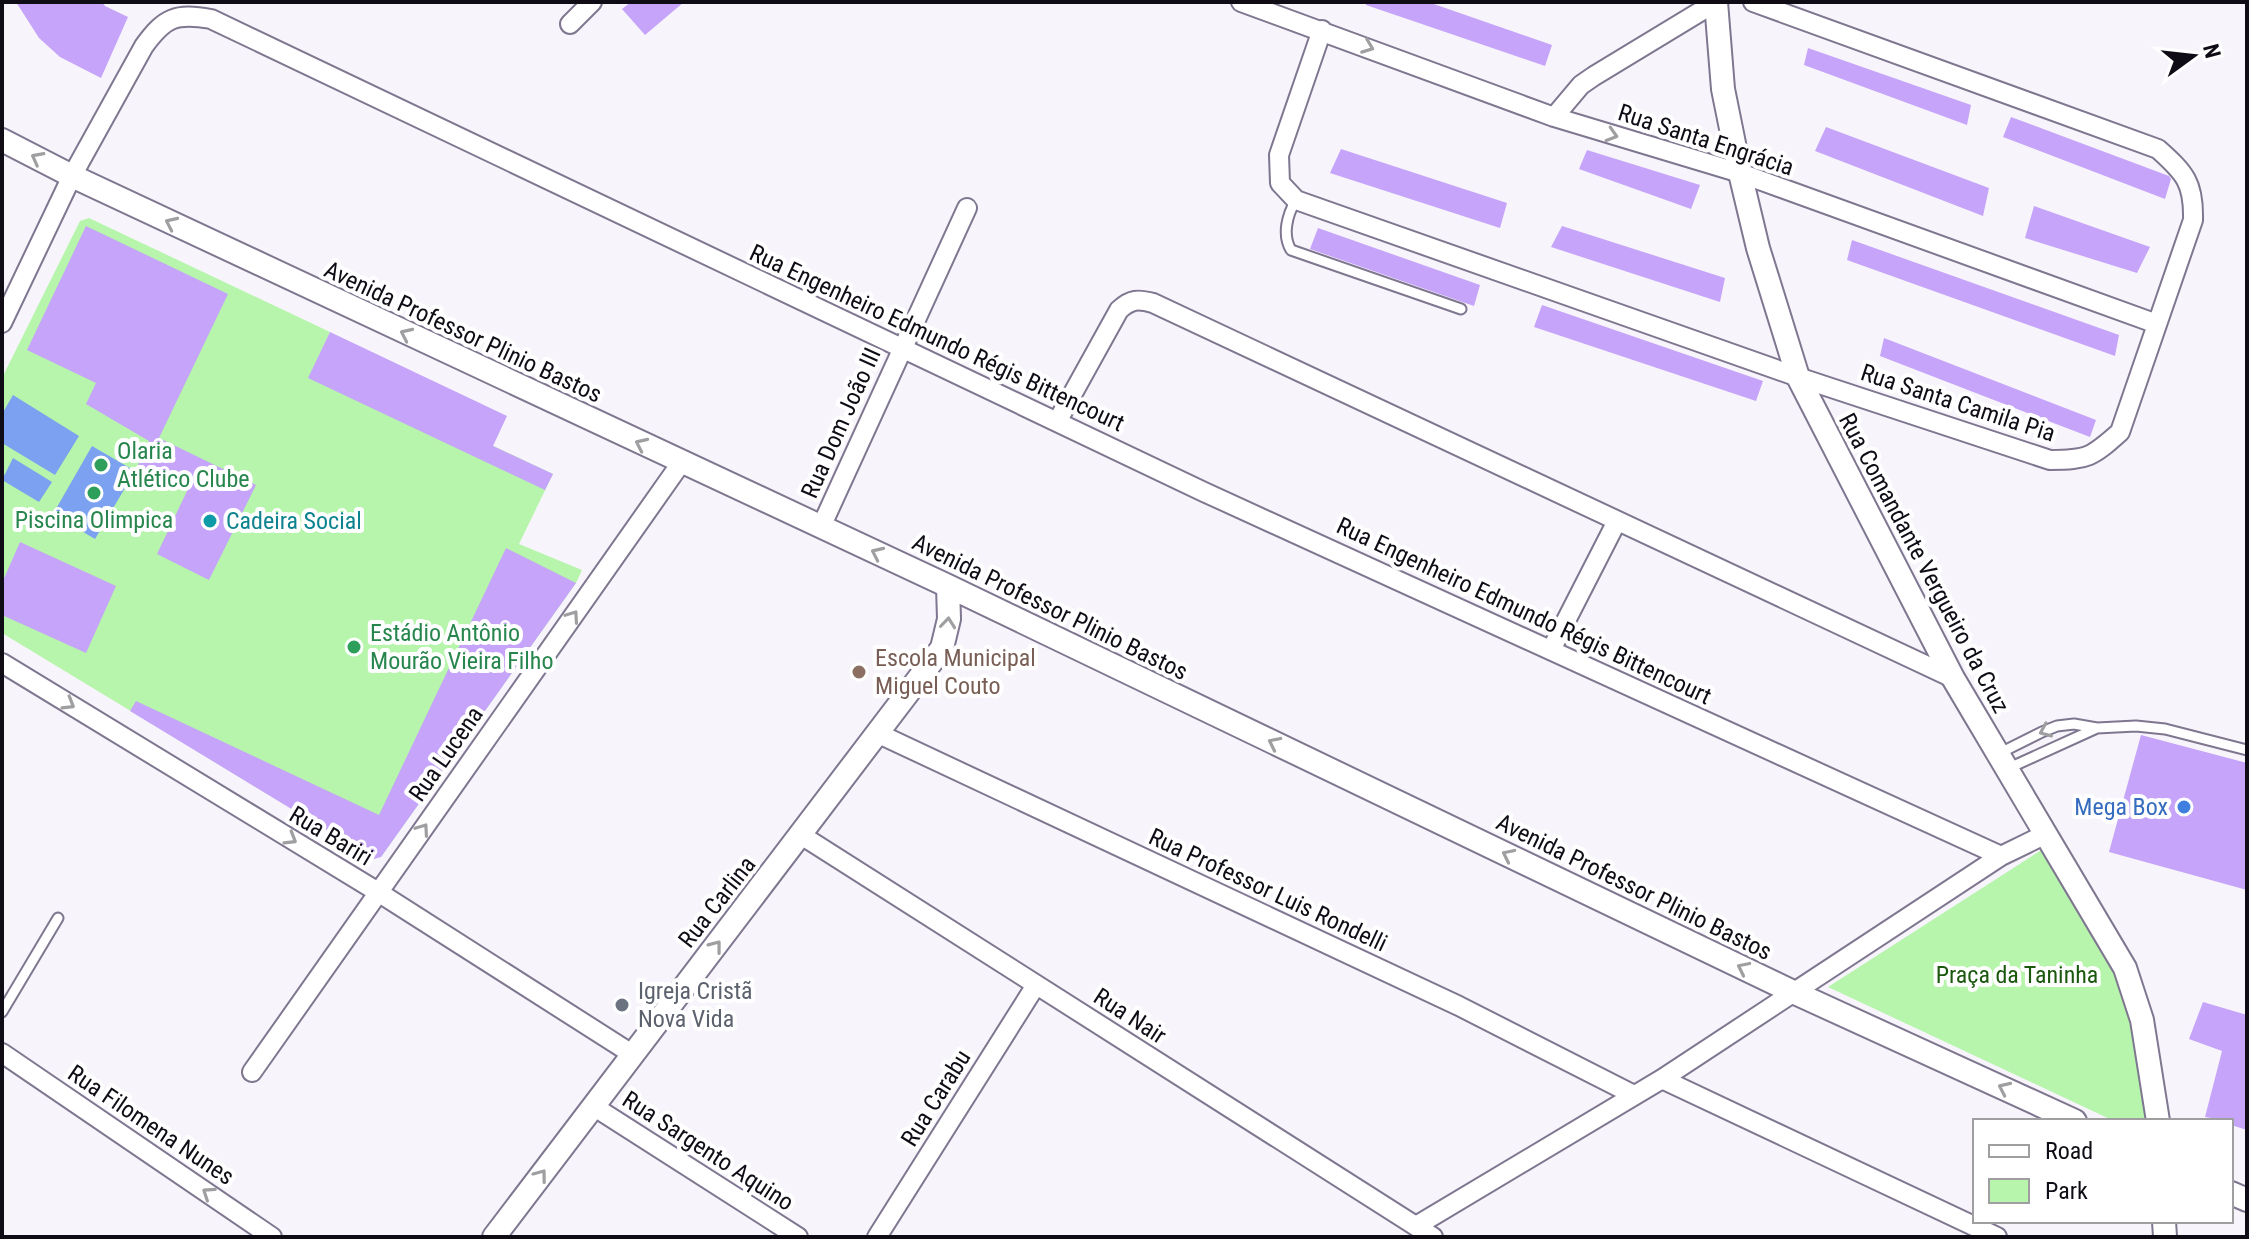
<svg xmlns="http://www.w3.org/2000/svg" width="2249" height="1239" viewBox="0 0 2249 1239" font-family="'Roboto Condensed',sans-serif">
<rect width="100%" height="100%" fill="#f7f5fb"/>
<!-- green -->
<path fill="#b6f5ab" d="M89 218 330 332 316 362 553 474 519 544 582 570 576 583 381 857H374L365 853 2 633V378L80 221Z
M2046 847 2126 981 2152 1121H2114L1828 987Z"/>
<!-- water -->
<path fill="#7ca1f0" d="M13 395 79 436 55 475 2 443V414Z
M92 446 135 471 95 539 53 514Z
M13 458 52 482 39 502 2 480Z"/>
<!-- building -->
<path fill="#c5a4f9" d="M16 2H102L105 6 128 17 101 78 60 57 39 38Z
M631 2H684L645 35 622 9Z
M1366 2H1428L1552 45 1545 66 1366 5Z
M1808 48 1971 105 1967 125 1804 65Z
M2011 117 2169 176 2171 179 2165 199 2003 137Z
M1826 127 1989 188 1983 216 1815 151Z
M1341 149 1507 203 1500 228 1330 173Z
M1587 150 1700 185 1691 209 1579 169Z
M2034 206 2150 247 2137 273 2025 238Z
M86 226 228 294 159 438 256 485 209 580 157 554 188 489 138 465 149 441 86 404 96 383 27 350Z
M1562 226 1725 278 1720 302 1551 247Z
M1318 228 1480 285 1474 306 1310 249Z
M1852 240 2119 335 2115 356 1847 260Z
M1542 305 1763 381 1756 401 1534 327Z
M330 332 507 416 493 446 553 474 545 490 308 378Z
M1884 338 2096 420 2090 437 1880 356Z
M20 542 116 586 86 653 2 615V583Z
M506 548 576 583 381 857 374 859 130 711 136 701 379 815Z
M2141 735 2247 763V890L2109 852Z
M2203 1002 2247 1015V1130L2231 1125V1121L2205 1117 2222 1051 2189 1039Z"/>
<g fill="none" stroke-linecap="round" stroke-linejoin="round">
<defs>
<path id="service" d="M1296 200C1287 215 1282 235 1291 250L1461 309
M2000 753 2042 732 2057 726 2074 724 2097 728 2136 726 2165 729 2247 750
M2009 768 2097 728
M2 1012 58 918"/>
<path id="minor" d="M1241 2 1554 117 1740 173 2157 324
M570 24 592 2
M1322 30 1279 155 1280 183 1296 200 1798 377 2050 460C2088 460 2092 457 2120 432L2193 220C2194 183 2185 173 2158 149L1753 2
M1554 117 1581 85 1594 76 1716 2
M2 323 72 176 144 46C165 17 176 13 211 19L1204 492 2001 856
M1057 422 1119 310C1131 299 1138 299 1153 303L1953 678
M821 527 967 208
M1551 650 1617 521
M2 663 378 892 632 1054
M879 734 1459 1006 1634 1095
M801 835 1433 1237
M2 1053 272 1237
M252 1072 681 463
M1662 1079 1997 1237
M593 1106 798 1237
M1416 1226 1662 1079 2001 856 2044 835
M877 1237 1036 985"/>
<path id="tertiary" d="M1716 2 1723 89 1740 173 1758 248 1798 377 1953 678 2125 968 2142 1020 2158 1121
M2 140 72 176 948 586 1793 992 2075 1121
M2231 1193 2247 1200
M2164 1221 2165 1237
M494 1237 942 648 949 619 948 586"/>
</defs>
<!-- service casing -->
<use href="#service" stroke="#7f7690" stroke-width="13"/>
<!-- minor casing -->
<use href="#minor" stroke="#7f7690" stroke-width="22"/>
<!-- tertiary casing -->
<use href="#tertiary" stroke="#7f7690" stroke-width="26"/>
<!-- service -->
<use href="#service" stroke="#fff" stroke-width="9"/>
<!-- minor -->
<use href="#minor" stroke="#fff" stroke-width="18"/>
<!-- tertiary -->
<use href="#tertiary" stroke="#fff" stroke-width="22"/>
</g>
<!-- one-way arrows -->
<defs><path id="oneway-chevron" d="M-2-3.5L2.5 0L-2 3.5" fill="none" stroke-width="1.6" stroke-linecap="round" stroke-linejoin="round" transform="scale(2)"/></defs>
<g stroke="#9f9ea1">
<use href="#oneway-chevron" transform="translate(1368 47) rotate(21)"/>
<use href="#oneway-chevron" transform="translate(1612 135) rotate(17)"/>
<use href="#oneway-chevron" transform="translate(37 158) rotate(-152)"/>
<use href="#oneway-chevron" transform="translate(171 223) rotate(-155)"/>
<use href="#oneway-chevron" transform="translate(406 334) rotate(-155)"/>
<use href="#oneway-chevron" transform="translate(641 444) rotate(-155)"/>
<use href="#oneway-chevron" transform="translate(877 553) rotate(-155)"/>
<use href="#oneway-chevron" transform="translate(573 616) rotate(-55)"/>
<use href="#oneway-chevron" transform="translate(948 623) rotate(-84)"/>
<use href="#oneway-chevron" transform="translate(69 704) rotate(31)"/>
<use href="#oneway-chevron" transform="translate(2045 731) rotate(157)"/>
<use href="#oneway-chevron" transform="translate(1274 743) rotate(-154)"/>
<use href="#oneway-chevron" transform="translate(423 829) rotate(-55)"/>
<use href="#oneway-chevron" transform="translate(291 839) rotate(31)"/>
<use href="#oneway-chevron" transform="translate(1508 855) rotate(-154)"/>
<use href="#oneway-chevron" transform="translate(716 946) rotate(-52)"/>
<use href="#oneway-chevron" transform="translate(1743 968) rotate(-154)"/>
<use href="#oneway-chevron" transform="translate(2004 1088) rotate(-155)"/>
<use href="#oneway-chevron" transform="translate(541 1175) rotate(-53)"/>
<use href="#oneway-chevron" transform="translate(208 1193) rotate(-146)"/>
</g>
<!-- markers -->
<g fill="#2e9e5b" stroke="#fff" stroke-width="3">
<circle cx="101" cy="465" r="8"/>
<circle cx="94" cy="493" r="8"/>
<circle cx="354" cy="647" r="8"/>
</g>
<circle fill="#0f9aa8" stroke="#fff" stroke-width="3" cx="210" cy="521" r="8"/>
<circle fill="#8d6e63" stroke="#fff" stroke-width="3" cx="859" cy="672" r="8"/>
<circle fill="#3f7fe0" stroke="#fff" stroke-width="3" cx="2184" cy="807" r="8"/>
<circle fill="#6b7280" stroke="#fff" stroke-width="3" cx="622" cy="1005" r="8"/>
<g text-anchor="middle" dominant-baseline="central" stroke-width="8" stroke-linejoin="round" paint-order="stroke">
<!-- street labels -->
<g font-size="24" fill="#0f0c15" stroke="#fff">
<text transform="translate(1706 140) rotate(18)">Rua Santa Engrácia</text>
<text transform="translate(463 332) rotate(25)">Avenida Professor Plinio Bastos</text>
<text transform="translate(937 338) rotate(25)">Rua Engenheiro Edmundo Régis Bittencourt</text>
<text transform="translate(1958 403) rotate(18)">Rua Santa Camila Pia</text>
<text transform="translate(841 423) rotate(-66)">Rua Dom João III</text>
<text transform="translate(1924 563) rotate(62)">Rua Comandante Vergueiro da Cruz</text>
<text transform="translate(1050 607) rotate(26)">Avenida Professor Plinio Bastos</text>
<text transform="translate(1524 611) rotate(25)">Rua Engenheiro Edmundo Régis Bittencourt</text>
<text transform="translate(446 754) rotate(-55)">Rua Lucena</text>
<text transform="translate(331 836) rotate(31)">Rua Bariri</text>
<text transform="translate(1634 887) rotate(26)">Avenida Professor Plinio Bastos</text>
<text transform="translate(1268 890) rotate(25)">Rua Professor Luis Rondelli</text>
<text transform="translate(717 902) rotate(-52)">Rua Carlina</text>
<text transform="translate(1130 1016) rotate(33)">Rua Nair</text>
<text transform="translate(936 1098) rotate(-58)">Rua Carabu</text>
<text transform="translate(151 1125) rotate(34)">Rua Filomena Nunes</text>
<text transform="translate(708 1151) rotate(33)">Rua Sargento Aquino</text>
</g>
<!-- leisure labels -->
<g font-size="24" fill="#27864d" stroke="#fff" text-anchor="start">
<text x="117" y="451">Olaria<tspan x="117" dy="28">Atlético Clube</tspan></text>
<text x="94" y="520" text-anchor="middle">Piscina Olimpica</text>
<text x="370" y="633">Estádio Antônio<tspan x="370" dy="28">Mourão Vieira Filho</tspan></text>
</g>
<!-- culture labels -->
<g font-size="24" fill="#0d838f" stroke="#fff" text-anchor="start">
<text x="226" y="521">Cadeira Social</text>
</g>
<!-- education labels -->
<g font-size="24" fill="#785e54" stroke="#fff" text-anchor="start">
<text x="875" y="658">Escola Municipal<tspan x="875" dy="28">Miguel Couto</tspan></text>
</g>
<!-- shop labels -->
<g font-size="24" fill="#366cbe" stroke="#fff" text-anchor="end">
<text x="2168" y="807">Mega Box</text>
</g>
<!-- park labels -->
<g font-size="24" fill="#1a580d" stroke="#fff">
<text x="2017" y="975">Praça da Taninha</text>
</g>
<!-- worship labels -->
<g font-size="24" fill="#5b616d" stroke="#fff" text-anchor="start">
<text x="638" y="991">Igreja Cristã<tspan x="638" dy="28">Nova Vida</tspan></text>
</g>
</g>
<!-- border -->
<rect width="2249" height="1239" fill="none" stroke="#0f0c15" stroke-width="8"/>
<!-- legend -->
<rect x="1973" y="1119" width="260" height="104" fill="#ffffff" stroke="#9f9ea1" stroke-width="2"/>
<rect x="1989" y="1145" width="40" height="12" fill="#ffffff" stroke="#9f9ea1" stroke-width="2"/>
<text x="2045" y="1159" font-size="24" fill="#0f0c15">Road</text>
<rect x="1989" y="1179" width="40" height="24" fill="#b6f5ab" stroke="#9f9ea1" stroke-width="2"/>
<text x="2045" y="1199" font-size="24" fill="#0f0c15">Park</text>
<!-- north arrow -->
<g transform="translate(2193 56) rotate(75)" stroke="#ffffff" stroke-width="6" paint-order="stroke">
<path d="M0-6L14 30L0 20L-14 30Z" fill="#0f0c15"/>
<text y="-12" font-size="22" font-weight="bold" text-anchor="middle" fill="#0f0c15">N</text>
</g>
</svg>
